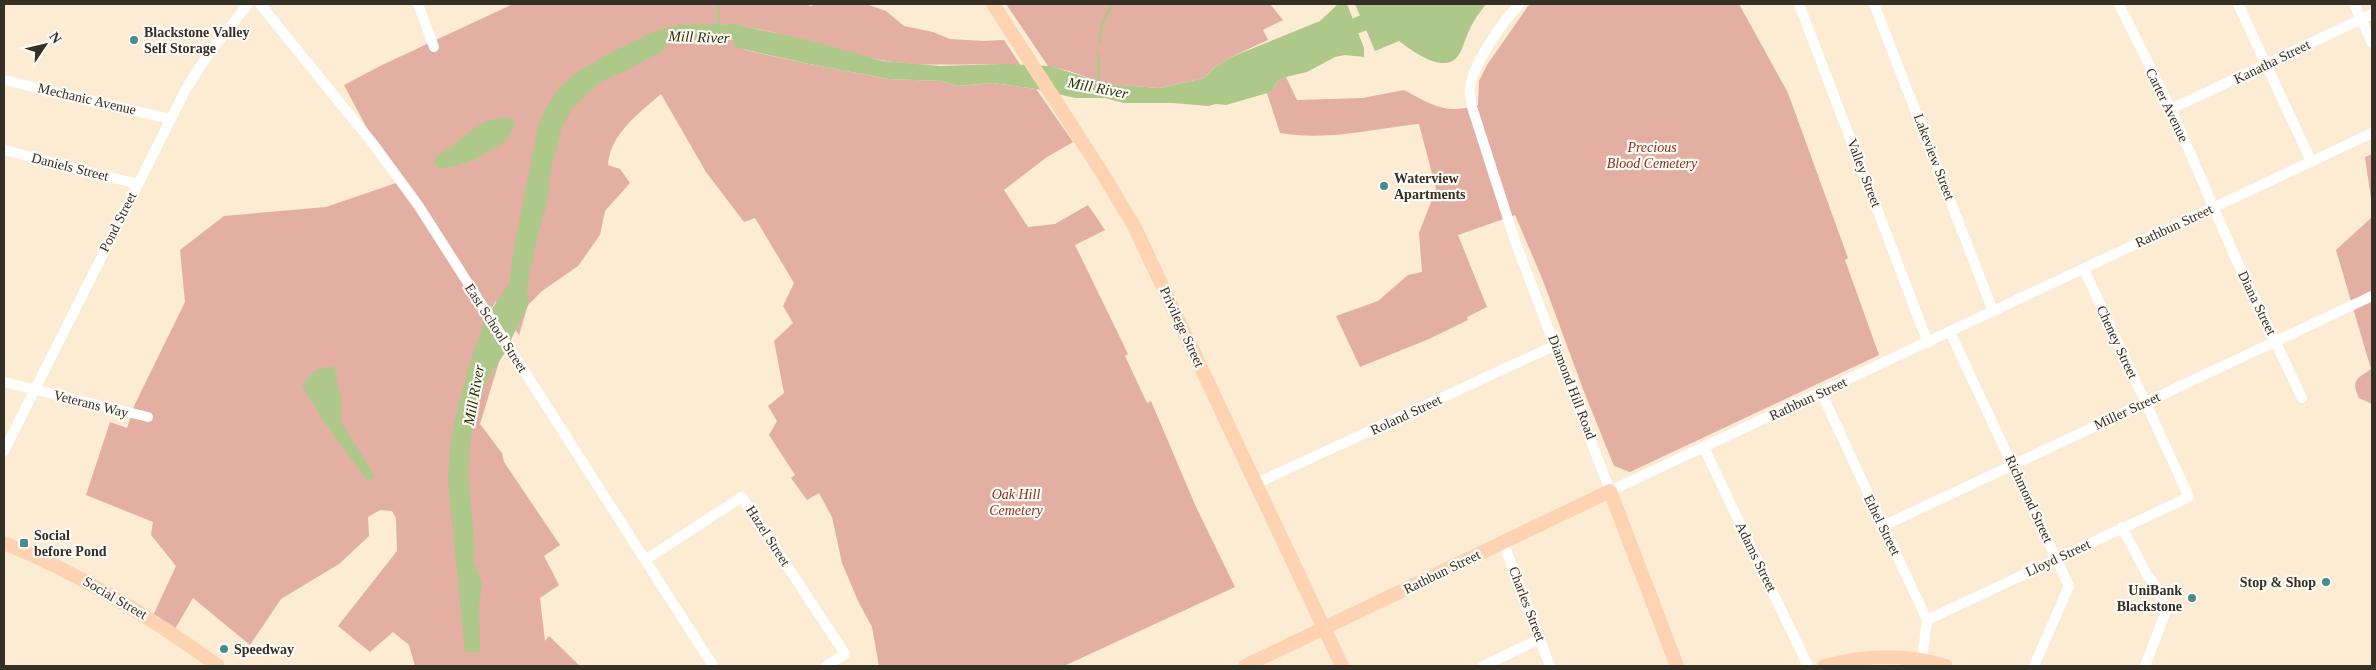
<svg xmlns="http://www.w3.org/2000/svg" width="2376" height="670" viewBox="0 0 2376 670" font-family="'Times New Roman',serif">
<rect width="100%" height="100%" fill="#fcecd3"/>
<!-- green -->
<path fill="#e2afa2" d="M513 4H807L810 6 818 4H866L886 11 904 26 933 32 950 39 984 41 1004 40 1021 66C975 61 927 69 881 60 840 53 803 39 763 30 747 27 731 23 714 25L745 50 809 64 888 79 941 81 957 86 993 83 1036 89 1073 142 1047 157 1004 190 1028 227 1055 224 1088 205 1105 230 1075 245 1128 354 1125 356 1147 403 1151 401 1196 507 1235 587 1064 666H879L872 627 858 601 842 563 832 517 819 493 807 500 791 478 795 475 769 435 777 421 768 406 784 393 774 341 793 323 783 306 794 283 755 218 744 222 706 172 661 94C639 113 610 134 608 165L620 169 630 183 605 211 600 235 578 266 542 291 528 305 519 335 496 301 485 319 503 349 480 424 502 453 504 462 560 545 544 556 559 585 540 598 545 641 549 636 580 666H415L409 645 393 632 370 652 338 626 397 551 396 518 392 511 380 510 368 517 369 536 339 564 281 599 250 645 193 598 172 634 150 622 176 566 151 535 153 522 86 495 110 422 127 428 135 404 185 302 180 250 224 216 326 207 396 183 344 85 382 65Z
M1006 4H1270L1283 20 1263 30 1268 40 1229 58 1215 67 1204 78 1160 88 1106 84 1069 71 1048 66Z
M1533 4H1739L1788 93 1848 258 1845 260 1879 355 1630 472 1614 466 1583 389 1542 278 1515 215 1458 235 1487 307 1467 317 1468 320 1429 339 1360 367 1336 316 1378 301 1408 275 1422 272 1419 233 1436 189 1419 124C1371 129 1329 141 1280 133L1267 93 1271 92 1278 81 1286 77 1297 100 1363 98 1404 90C1432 105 1445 115 1478 105L1479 81 1487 65 1528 6Z
M2372 154V206L2365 157Z
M2372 217V404L2359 398C2350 379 2358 379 2371 369L2336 250Z"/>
<!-- water -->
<path fill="#aec889" d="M1338 4H1347L1364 48V57L1345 55 1335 57 1307 72 1286 77 1278 81 1271 92 1226 105 1216 104 1208 106 1173 103H1124L1105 98H1075L1036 89 993 83 957 86 941 81 888 79 809 64 733 47V39L712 43 679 35 668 41 664 50 621 73 602 81 573 107 562 127 552 165 546 207 538 234 527 287 528 305 504 354 485 383 471 436 468 472 475 547 474 561 482 584 479 607 480 652H465L448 481 450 449 453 427 470 362 485 319 510 282 513 253 538 126 544 111 559 88 577 72 610 53 651 33 661 29 680 25 734 24 808 40 883 61 940 66 1001 64 1050 66 1107 84 1160 88 1204 78 1215 67 1229 58 1320 21Z
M1355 4H1486C1480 12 1473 21 1469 31 1465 39 1463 49 1458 56 1444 75 1412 51 1399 41L1375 51Z
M503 117H510L515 124C512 130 510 137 505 141 489 154 457 170 437 168L434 160 436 156C452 148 465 134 481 124 487 120 496 119 503 117Z
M334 366 341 397V422L375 476 368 482 320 416 302 385 315 370Z"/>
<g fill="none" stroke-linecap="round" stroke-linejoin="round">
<!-- stream -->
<path stroke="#aec889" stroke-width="2.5" d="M718 27 719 4
M1099 42 1102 24 1112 4
M1098 54 1099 84"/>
<!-- river -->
<path stroke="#aec889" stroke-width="16" d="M1337 33 1363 23 1386 10 1387 4"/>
<!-- minor -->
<path stroke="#fff" stroke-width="10" d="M260 4 374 145 418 205 713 666
M418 4 434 47
M1520 4C1503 20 1474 63 1470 87 1469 93 1471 101 1472 107L1516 244 1610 491 2372 133
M1799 4 1928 343
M1874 4 1993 311
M2119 4 2171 109 2236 259 2302 398
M2238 4 2311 161
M2354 4 2372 43
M4 80 170 119
M2171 109 2372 14
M4 150 137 184
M1950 332 2069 586 2034 666
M4 382 148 417
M1821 392 1927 620 1922 660
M1704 448 1808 666
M4 451 186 89 207 56 248 4
M1255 484 1556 345
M1883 526 2372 296
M2122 527 2147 575 2158 589 2166 611 2145 666
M1503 542 1550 666
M645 560 742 497 845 654 826 666
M1927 620 2189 497 2084 269
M1483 666 1540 639"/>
<!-- major -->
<path stroke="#fed3b2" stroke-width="14" d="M993 4 1101 171 1134 226 1342 666
M4 543C81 574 151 617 218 666
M1245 666 1610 491 1677 666
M1824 666C1865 655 1905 653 1946 666"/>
</g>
<!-- markers -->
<g fill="#468e8d" stroke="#fefbf6" stroke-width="2">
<circle cx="134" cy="40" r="5"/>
<circle cx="1384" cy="186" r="5"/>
<rect x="19" y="538" width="10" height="10" rx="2.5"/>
<circle cx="2326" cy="582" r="5"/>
<circle cx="2192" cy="598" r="5"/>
<circle cx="224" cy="649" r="5"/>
</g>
<g text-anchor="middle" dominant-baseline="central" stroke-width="4.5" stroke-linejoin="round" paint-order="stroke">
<!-- poi labels -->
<g font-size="14" font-weight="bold" fill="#353026" stroke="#fefbf6" text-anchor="start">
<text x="144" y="32">Blackstone Valley<tspan x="144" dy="16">Self Storage</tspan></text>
<text x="1394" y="178">Waterview<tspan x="1394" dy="16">Apartments</tspan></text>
<text x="34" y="535">Social<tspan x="34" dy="16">before Pond</tspan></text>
<text x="2316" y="582" text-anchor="end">Stop &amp; Shop</text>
<text x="2182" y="590" text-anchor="end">UniBank<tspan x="2182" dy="16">Blackstone</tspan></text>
<text x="234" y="649">Speedway</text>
</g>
<!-- street labels -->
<g font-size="14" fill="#353026" stroke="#fefbf6">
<text transform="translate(2272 62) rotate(-26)">Kanatha Street</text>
<text transform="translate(87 99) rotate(13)">Mechanic Avenue</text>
<text transform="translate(2167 105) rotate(64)">Carter Avenue</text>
<text transform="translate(1934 157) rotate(69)">Lakeview Street</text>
<text transform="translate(70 167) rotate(14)">Daniels Street</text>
<text transform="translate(1864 173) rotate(69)">Valley Street</text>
<text transform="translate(118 222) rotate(-63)">Pond Street</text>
<text transform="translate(2174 226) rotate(-25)">Rathbun Street</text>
<text transform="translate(2257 303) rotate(64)">Diana Street</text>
<text transform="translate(1182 327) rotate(65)">Privilege Street</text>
<text transform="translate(496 328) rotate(57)">East School Street</text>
<text transform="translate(2117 342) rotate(65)">Cheney Street</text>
<text transform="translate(1572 387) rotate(69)">Diamond Hill Road</text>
<text transform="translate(1808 399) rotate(-25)">Rathbun Street</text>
<text transform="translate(91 404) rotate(14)">Veterans Way</text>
<text transform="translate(2127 411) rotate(-25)">Miller Street</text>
<text transform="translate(1406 415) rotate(-25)">Roland Street</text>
<text transform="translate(2029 499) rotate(65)">Richmond Street</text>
<text transform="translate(1882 525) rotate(64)">Ethel Street</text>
<text transform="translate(768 536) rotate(57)">Hazel Street</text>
<text transform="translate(1756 557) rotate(64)">Adams Street</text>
<text transform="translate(2058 558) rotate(-25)">Lloyd Street</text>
<text transform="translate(1442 572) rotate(-26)">Rathbun Street</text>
<text transform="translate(115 598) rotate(30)">Social Street</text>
<text transform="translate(1527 604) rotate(69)">Charles Street</text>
</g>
<!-- park labels -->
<g font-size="14" font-style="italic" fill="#85311d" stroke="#fefbf6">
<text x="1652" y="147">Precious<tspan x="1652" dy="16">Blood Cemetery</tspan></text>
<text x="1016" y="494">Oak Hill<tspan x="1016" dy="16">Cemetery</tspan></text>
</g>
<!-- water labels -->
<g font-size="15" font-style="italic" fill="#253505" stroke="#fefbf6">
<text transform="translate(699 37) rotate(2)">Mill River</text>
<text transform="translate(1098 88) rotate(11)">Mill River</text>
<text transform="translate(474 395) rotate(-80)">Mill River</text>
</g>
</g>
<!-- border -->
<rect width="2376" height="670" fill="none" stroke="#353026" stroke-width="10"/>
<!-- north arrow -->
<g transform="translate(45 45) rotate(55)" stroke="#fefbf6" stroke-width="4" paint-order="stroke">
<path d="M0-4L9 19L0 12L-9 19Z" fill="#353026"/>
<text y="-8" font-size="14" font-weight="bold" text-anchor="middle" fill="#353026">N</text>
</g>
</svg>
